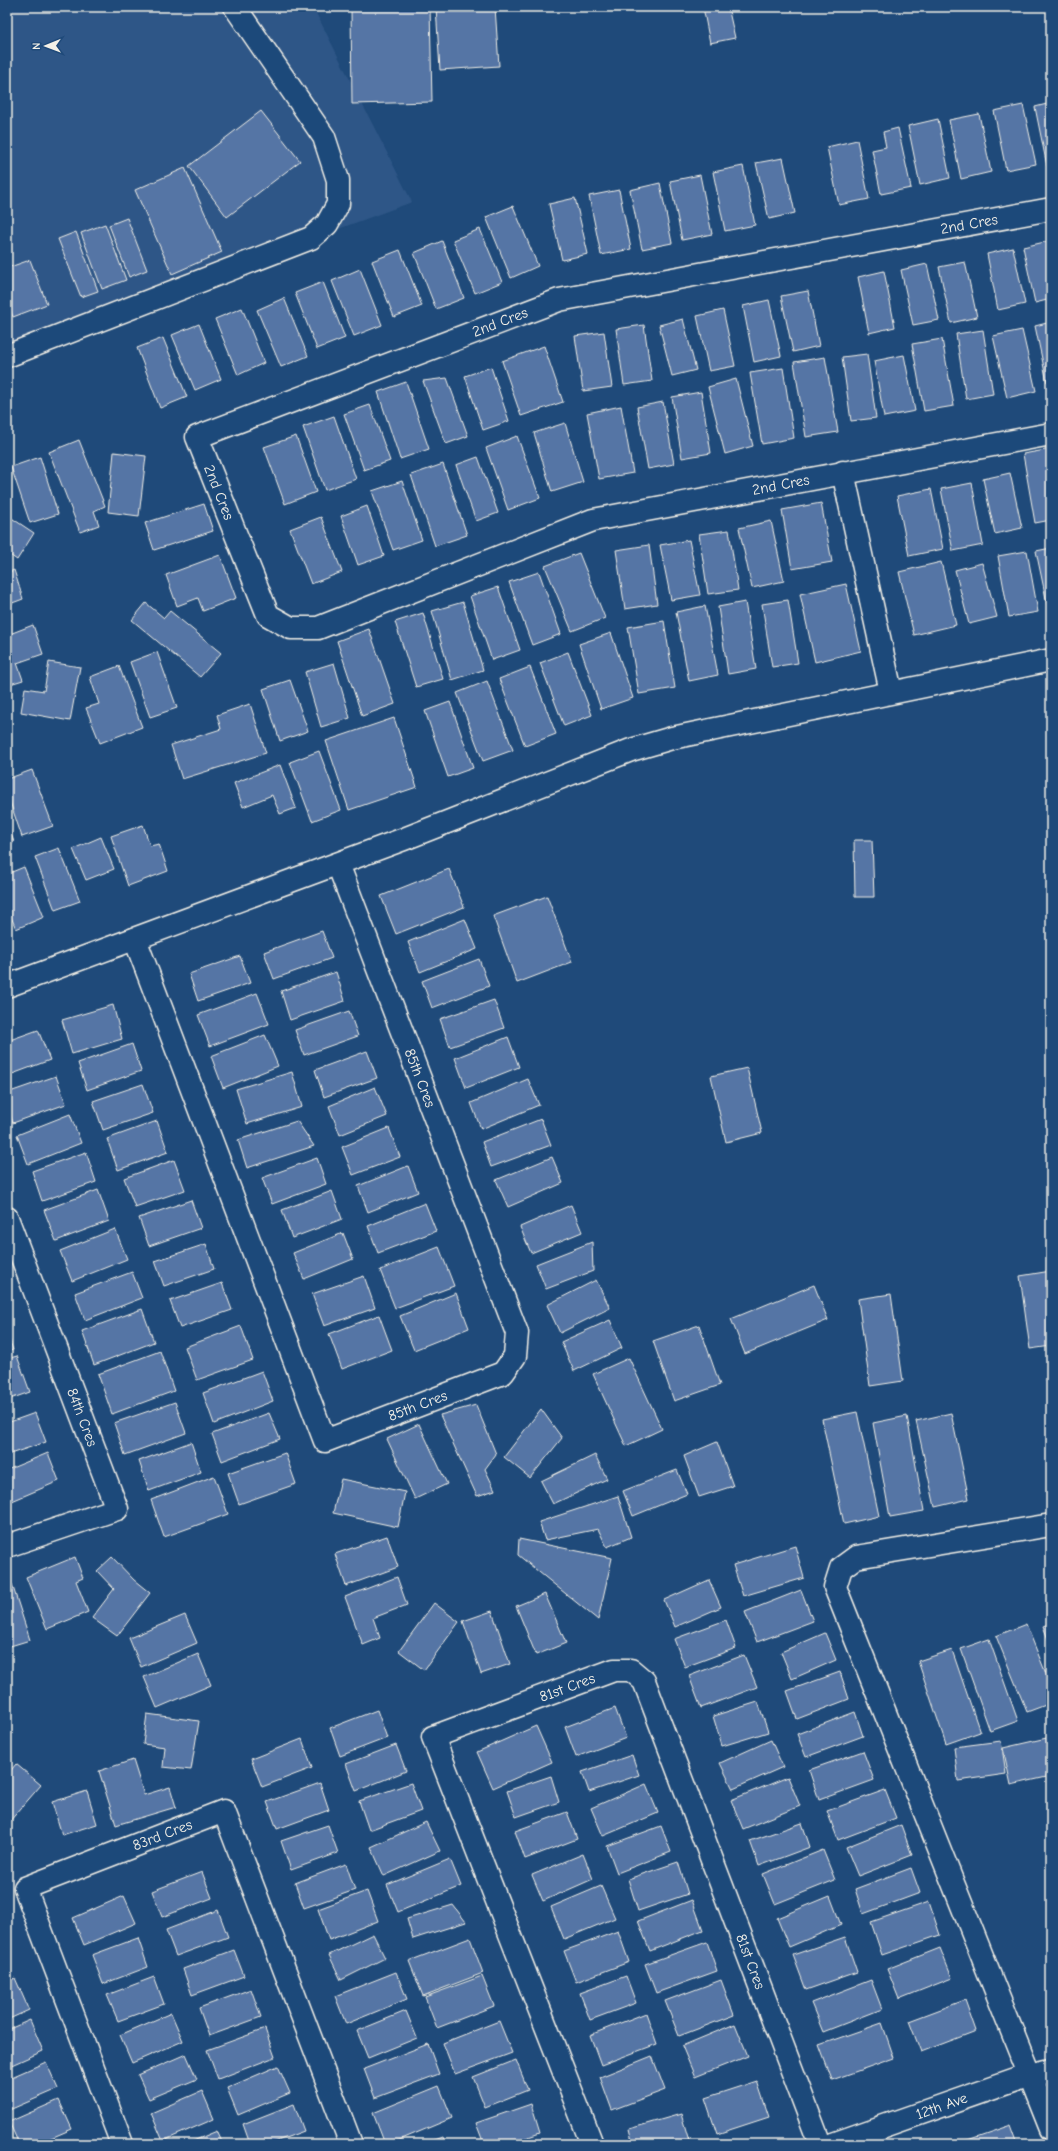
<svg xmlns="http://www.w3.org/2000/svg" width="1058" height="2151" viewBox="0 0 1058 2151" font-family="'Comic Neue',sans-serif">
<rect width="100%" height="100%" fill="#1f4a7a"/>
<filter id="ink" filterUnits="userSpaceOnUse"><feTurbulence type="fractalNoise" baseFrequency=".025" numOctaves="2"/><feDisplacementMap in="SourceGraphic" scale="8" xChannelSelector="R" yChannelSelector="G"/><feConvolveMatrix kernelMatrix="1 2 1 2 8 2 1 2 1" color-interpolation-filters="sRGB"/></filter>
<g filter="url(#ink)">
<!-- built -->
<path fill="#2f5787" d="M7 7H313L412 202 7 350Z"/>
<!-- building -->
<path fill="#5575a5" stroke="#f4f1e8" d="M351 7H430L432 102 352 104Z
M436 7H495L499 66 440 70Z
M612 7H629L612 10Z
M703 7H728L735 38 710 43Z
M1051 103V165L1047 166 1035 107Z
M1023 105 1036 164 1006 170 994 111Z
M261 111 300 161 227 217 189 166Z
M979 114 991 172 961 179 949 120Z
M938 119 950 178 920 185 908 126Z
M898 128 911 188 881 194 872 150 886 147 883 132Z
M857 140 869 199 839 205 827 147Z
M783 158 795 213 769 219 756 163Z
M743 166 755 225 725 231 713 172Z
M185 168 222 252 172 274 135 190Z
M700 175 712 234 682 240 670 181Z
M660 183 672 243 642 249 630 190Z
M619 190 631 249 601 255 589 196Z
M575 198 588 254 562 260 549 204Z
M513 206 538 266 511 278 486 217Z
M127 218 147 270 129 277 109 225Z
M105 224 126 280 102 289 81 233Z
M480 229 502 282 475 293 453 240Z
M76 232 98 291 81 297 58 239Z
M442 241 464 298 436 309 414 253Z
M1049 241 1051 251V299L1035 303 1023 247Z
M1013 248 1025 304 998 310 987 254Z
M400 250 422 306 394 317 372 261Z
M30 260 47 304 13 317 7 301V268Z
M965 262 977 317 951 323 939 267Z
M927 264 939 320 913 325 901 270Z
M360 269 382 325 354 336 332 281Z
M884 271 895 327 869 333 858 277Z
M323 282 345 338 317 349 295 293Z
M808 291 819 346 793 352 781 296Z
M284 298 308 356 281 367 257 310Z
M769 300 781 356 754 362 743 306Z
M242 308 264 363 238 375 215 319Z
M723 310 735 366 709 371 697 316Z
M683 319 696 370 672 376 659 325Z
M1051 322V381L1047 382 1035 326Z
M199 324 221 379 195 390 172 335Z
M644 325 652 381 624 385 616 329Z
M983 330 993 394 966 399 956 334Z
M1022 330 1036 391 1007 398 993 336Z
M604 332 612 387 583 391 575 336Z
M163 338 187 397 160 408 137 348Z
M942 339 954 406 924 411 912 344Z
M544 346 563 402 521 416 502 361Z
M867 354 876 418 851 421 842 357Z
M904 355 915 411 884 417 874 361Z
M825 357 838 432 806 437 794 362Z
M491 367 509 421 483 430 465 376Z
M783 368 794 438 762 444 750 373Z
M447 378 468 436 446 444 423 381Z
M736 379 753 446 725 454 708 387Z
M406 382 429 449 400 459 378 392Z
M701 392 711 453 682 458 672 397Z
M663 402 674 464 648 469 637 407Z
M370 405 390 461 364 470 344 414Z
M621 406 633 473 599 479 587 413Z
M334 416 356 479 325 490 303 427Z
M565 423 583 482 552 492 534 433Z
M296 436 316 492 285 504 264 447Z
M517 436 540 498 508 510 486 448Z
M79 440 105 506 94 511 99 525 80 532 49 452Z
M1051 449V520L1035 523 1023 454Z
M114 452 146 456 139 516 108 512Z
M40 457 58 514 30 523 11 467Z
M478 457 498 513 476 521 456 465Z
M443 464 467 535 435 546 411 475Z
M1010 473 1022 528 995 534 983 479Z
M402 481 422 540 393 550 372 491Z
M972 483 983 545 953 551 941 489Z
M931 489 943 549 909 556 897 496Z
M821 503 832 562 792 569 782 510Z
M204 504 213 531 154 550 145 523Z
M367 506 384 556 358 565 341 516Z
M7 515 34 533 17 560 7 553Z
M321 517 342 572 311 584 290 529Z
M771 521 784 581 752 588 739 528Z
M729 530 738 590 708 594 699 534Z
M689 540 700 595 671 600 660 545Z
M649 545 657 604 625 609 616 550Z
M1051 548V607L1048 608 1036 551Z
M1027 551 1038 612 1009 617 998 556Z
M579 553 605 618 572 631 545 566Z
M220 555 236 598 203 611 198 598 177 606 166 575Z
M941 562 956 625 914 635 899 572Z
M982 563 997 617 969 624 955 570Z
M14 570 23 599 7 605V573Z
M539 572 561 634 532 645 509 582Z
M846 584 861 651 815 662 800 594Z
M498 587 520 650 492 660 470 596Z
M788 600 798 663 772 667 762 604Z
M463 602 483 670 452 680 432 611Z
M745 602 756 669 728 674 718 607Z
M146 603 164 618 170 611 221 653 200 677 132 620Z
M705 606 718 675 689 681 676 612Z
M423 613 443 679 416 687 395 622Z
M664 621 675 688 639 694 628 627Z
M33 625 43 654 17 663 23 680 7 685V635Z
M369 629 395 704 362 716 337 641Z
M611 633 633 698 601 709 579 644Z
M157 652 177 708 150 717 130 662Z
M568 652 592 715 564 726 540 663Z
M49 662 80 667 70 721 21 712 25 688 44 691Z
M334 663 350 718 321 727 305 672Z
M119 666 142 727 100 743 86 708 99 704 90 677Z
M530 667 556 734 525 746 499 679Z
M290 680 308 731 280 741 263 689Z
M487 681 513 750 483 761 457 693Z
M450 702 473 768 448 777 425 711Z
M250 704 266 753 182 779 171 745 221 729 217 715Z
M394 718 417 787 349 810 326 741Z
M319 751 341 810 312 821 290 762Z
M280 765 296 808 280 814 272 795 243 807 234 783Z
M32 770 53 826 22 837 7 793V779Z
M7 823 14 842 7 845Z
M143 825 150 846 159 844 168 871 128 886 111 836Z
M101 837 114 869 86 880 73 849Z
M854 840H872L874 897H855Z
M59 848 80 901 55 910 35 857Z
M24 867 44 917 16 929 7 907V874Z
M449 869 464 907 396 934 381 896Z
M547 896 572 962 517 983 493 916Z
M465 919 477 949 420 972 408 942Z
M322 931 332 958 274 979 264 952Z
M240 956 250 983 198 1001 189 974Z
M479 959 489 986 432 1008 422 981Z
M336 972 345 1001 290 1020 281 991Z
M257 993 269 1024 210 1046 198 1015Z
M494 1000 504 1028 450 1047 440 1019Z
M113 1005 122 1039 72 1054 62 1020Z
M349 1011 358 1036 304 1055 295 1030Z
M38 1030 50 1060 7 1076V1041Z
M265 1035 278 1066 223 1088 211 1056Z
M508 1037 519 1067 466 1088 455 1058Z
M132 1044 141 1071 87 1090 78 1063Z
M367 1051 377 1078 324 1097 315 1070Z
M747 1068 762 1133 726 1142 711 1076Z
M292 1072 302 1107 247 1124 236 1089Z
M56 1076 66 1104 13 1123 7 1105V1093Z
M528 1079 539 1105 481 1129 471 1103Z
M143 1084 153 1113 103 1130 93 1101Z
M375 1087 387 1116 340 1135 329 1106Z
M70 1114 81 1143 28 1164 17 1135Z
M541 1119 551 1145 491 1167 482 1142Z
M157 1121 168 1152 118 1170 107 1139Z
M297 1121 314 1146 247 1168 238 1140Z
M389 1128 400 1157 353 1175 342 1147Z
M86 1152 96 1182 42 1201 32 1171Z
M552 1157 563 1183 508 1207 496 1180Z
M317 1158 326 1184 272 1204 262 1178Z
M174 1160 185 1190 135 1207 124 1178Z
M408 1166 418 1192 368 1212 358 1186Z
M98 1190 109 1221 56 1241 44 1210Z
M332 1191 342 1219 292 1238 282 1210Z
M191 1200 201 1228 149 1246 139 1218Z
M425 1203 436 1231 378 1253 368 1226Z
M571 1205 582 1232 531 1253 520 1227Z
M115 1229 127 1259 72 1281 60 1251Z
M343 1233 353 1259 304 1279 293 1253Z
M592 1242 593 1271 546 1289 536 1264Z
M206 1244 214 1269 164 1286 155 1261Z
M439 1247 454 1286 395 1308 380 1270Z
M1051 1271V1346L1030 1349 1020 1276Z
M132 1272 142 1298 85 1320 75 1293Z
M364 1276 375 1308 324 1326 312 1294Z
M596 1280 610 1308 560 1333 547 1305Z
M222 1283 232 1310 180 1328 170 1301Z
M814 1285 828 1320 745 1354 731 1319Z
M456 1293 469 1328 414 1350 400 1316Z
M891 1294 903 1381 870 1386 858 1299Z
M142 1309 154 1342 94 1365 82 1331Z
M379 1315 392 1350 342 1369 329 1334Z
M610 1320 622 1348 574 1371 561 1342Z
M699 1325 720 1385 674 1401 653 1341Z
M241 1326 253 1360 197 1380 185 1347Z
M7 1332 13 1350 7 1352Z
M160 1351 174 1391 112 1414 98 1374Z
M17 1356 30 1392 7 1400V1359Z
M629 1358 662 1429 626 1446 593 1374Z
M262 1371 273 1401 214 1424 203 1393Z
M1051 1378V1406L1046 1379Z
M175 1402 186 1433 125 1455 114 1423Z
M476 1405 496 1454 485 1469 495 1490 477 1496 440 1415Z
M541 1409 562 1438 530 1478 504 1457Z
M857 1412 879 1516 844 1524 822 1419Z
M35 1413 46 1442 7 1455V1423Z
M269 1413 280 1439 222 1461 212 1434Z
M951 1413 969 1499 935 1507 916 1421Z
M907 1416 924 1511 890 1517 873 1423Z
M419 1424 447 1484 415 1499 387 1439Z
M191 1442 201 1472 149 1491 139 1461Z
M717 1442 733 1486 699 1497 684 1456Z
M48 1453 59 1481 12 1501 7 1490V1470Z
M285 1453 296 1484 239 1504 228 1473Z
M595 1455 607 1479 553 1504 541 1481Z
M677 1470 687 1494 633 1516 623 1491Z
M214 1476 228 1514 164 1537 151 1500Z
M341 1479 405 1492 398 1527 333 1513Z
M618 1496 631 1537 607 1547 598 1529 545 1540 539 1522Z
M387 1536 398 1567 346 1586 335 1554Z
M519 1539 612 1558 598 1620 518 1555Z
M795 1546 804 1578 743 1596 733 1565Z
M75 1557 83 1578 76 1581 88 1612 47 1629 26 1577Z
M112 1557 134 1580 150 1593 117 1636 92 1618 114 1589 97 1571Z
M397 1577 407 1605 373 1618 380 1638 363 1645 345 1597Z
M709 1580 721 1607 675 1627 664 1600Z
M12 1584 30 1640 7 1647V1585Z
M801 1590 813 1621 757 1642 745 1612Z
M545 1594 566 1643 536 1655 516 1606Z
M434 1603 459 1622 424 1670 399 1651Z
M492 1611 510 1664 481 1674 463 1621Z
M185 1615 197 1643 141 1667 129 1638Z
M726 1620 736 1648 685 1667 674 1639Z
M1051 1623V1647L1043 1626Z
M1026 1624 1051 1686V1703L1027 1712 996 1636Z
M825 1633 836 1660 792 1679 781 1652Z
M989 1639 1018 1721 990 1731 961 1649Z
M952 1650 980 1732 946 1744 918 1661Z
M198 1654 211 1685 157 1708 144 1677Z
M744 1655 757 1687 701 1708 689 1676Z
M840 1672 849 1699 797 1719 787 1691Z
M758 1702 768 1732 722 1746 713 1716Z
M615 1708 626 1738 576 1757 565 1727Z
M377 1710 387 1738 340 1756 330 1728Z
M855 1712 863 1736 806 1757 797 1734Z
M147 1714 199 1721 191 1770 163 1767 165 1747 143 1744Z
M536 1726 552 1762 493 1788 477 1752Z
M1051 1737V1776L1011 1785 1003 1748Z
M302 1739 312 1768 262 1787 251 1759Z
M771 1740 783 1767 733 1789 720 1763Z
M1001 1741 1006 1774 958 1781 954 1747Z
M396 1745 406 1771 356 1791 346 1764Z
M863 1751 874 1780 819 1800 809 1770Z
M632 1755 639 1775 589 1792 582 1772Z
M133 1760 144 1795 170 1787 176 1807 116 1825 99 1771Z
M16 1764 41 1785 9 1822 7 1820V1775Z
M551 1776 559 1802 516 1817 507 1791Z
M788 1777 800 1806 743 1829 731 1800Z
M320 1783 329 1810 277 1829 267 1802Z
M411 1783 421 1811 369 1830 359 1801Z
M646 1784 658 1813 603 1836 591 1808Z
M885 1790 896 1818 838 1840 827 1811Z
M87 1791 97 1824 62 1835 52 1802Z
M567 1812 577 1839 525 1859 515 1831Z
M426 1822 440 1851 384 1876 371 1847Z
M802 1823 810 1847 759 1866 750 1841Z
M328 1825 338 1853 291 1870 281 1841Z
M901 1825 912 1855 858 1876 846 1847Z
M661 1826 671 1852 617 1873 607 1846Z
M823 1850 835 1880 775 1904 763 1874Z
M583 1854 593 1879 543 1901 532 1875Z
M450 1859 461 1886 398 1912 387 1885Z
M678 1862 688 1894 638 1911 628 1879Z
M346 1864 355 1890 304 1908 295 1883Z
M911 1868 920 1893 863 1914 855 1889Z
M202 1872 212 1898 162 1917 152 1891Z
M601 1886 615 1918 564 1939 551 1907Z
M367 1891 378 1921 329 1940 318 1909Z
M124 1896 136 1923 84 1945 73 1918Z
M830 1896 841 1925 789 1947 777 1918Z
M692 1900 703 1930 650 1951 638 1921Z
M929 1902 940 1935 882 1955 871 1922Z
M453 1905 466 1922 413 1939 407 1919Z
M218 1910 228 1937 176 1956 166 1930Z
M618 1931 629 1962 576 1982 564 1951Z
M373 1934 385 1958 341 1980 329 1955Z
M845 1937 857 1972 806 1990 793 1955Z
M138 1938 148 1967 103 1984 92 1955Z
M470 1938 483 1973 423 1996 409 1961Z
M707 1942 717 1971 656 1993 645 1964Z
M940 1948 952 1978 899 1999 887 1969Z
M234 1950 244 1976 192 1995 183 1969Z
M7 1961 11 1972 7 1974Z
M396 1972 407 1999 346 2024 335 1996Z
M482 1976 494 2006 437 2028 425 1997Z
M626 1976 636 2003 590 2020 580 1993Z
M154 1977 164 2004 118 2021 107 1995Z
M15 1978 29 2010 7 2020V1982Z
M721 1980 734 2015 679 2036 665 2001Z
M871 1980 882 2009 823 2032 811 2003Z
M251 1989 261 2017 209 2036 199 2008Z
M965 2000 976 2031 921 2052 909 2021Z
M406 2011 417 2038 368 2058 357 2031Z
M171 2013 183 2041 132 2063 120 2035Z
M646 2013 657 2044 601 2065 590 2035Z
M30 2020 43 2051 7 2067V2030Z
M499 2021 512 2053 455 2074 443 2043Z
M882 2023 894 2058 832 2080 819 2045Z
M735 2024 748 2056 695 2077 682 2046Z
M265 2029 275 2057 218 2079 207 2050Z
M428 2044 439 2074 375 2098 364 2069Z
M186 2054 197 2079 149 2099 138 2075Z
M652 2056 665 2090 612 2110 600 2077Z
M516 2060 528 2090 485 2107 473 2077Z
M46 2062 58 2089 7 2111V2079Z
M278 2066 290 2093 238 2115 227 2088Z
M757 2081 769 2117 717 2134 705 2098Z
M439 2086 452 2118 390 2144H385L373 2113Z
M202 2091 214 2119 163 2141 151 2113Z
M59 2100 72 2129 37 2144H19L9 2122Z
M294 2104 304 2131 269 2144H250L243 2124Z
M531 2104 540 2133 508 2144H484L476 2123Z
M681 2114 690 2144H633L629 2129Z
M1011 2125 1018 2144H956Z
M217 2131 223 2144H186Z
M443 2137 446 2144H424Z
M74 2139 76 2144H62Z"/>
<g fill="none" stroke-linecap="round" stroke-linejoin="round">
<defs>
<g id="minor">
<path id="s1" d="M1051 209 559 300 197 437 268 615 291 628H318L593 520 1051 434"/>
<path d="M7 356 311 238 327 224 338 204V180L324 137 235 7"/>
<path d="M843 472 891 692"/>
<path id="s2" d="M135 939 325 1441 503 1373 515 1356 517 1333 338 864"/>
<path d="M7 986 404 839 631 750 672 738 1051 660"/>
<path id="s3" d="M7 1218 117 1509 7 1546"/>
<path d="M1051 1525 856 1557 841 1568 835 1587 1051 2129"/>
<path id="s4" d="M122 2144 25 1888 224 1811 351 2144"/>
<path id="s5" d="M592 2144 433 1737 614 1670H631L644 1681 820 2144"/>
<path id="s6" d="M833 2144 1030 2075 1051 2070"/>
</g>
</defs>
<!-- minor casing -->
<use href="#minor" stroke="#f4f1e8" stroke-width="25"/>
<!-- minor -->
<use href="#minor" stroke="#1f4a7a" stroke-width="22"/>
</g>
</g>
<g text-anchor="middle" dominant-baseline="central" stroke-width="3" stroke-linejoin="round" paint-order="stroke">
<!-- street labels -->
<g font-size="15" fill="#f4f1e8" stroke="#1f4a7a">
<text transform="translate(969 224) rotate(-10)">2nd Cres</text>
<text transform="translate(500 322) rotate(-21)">2nd Cres</text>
<text stroke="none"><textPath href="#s1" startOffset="1619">2nd Cres</textPath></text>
<text stroke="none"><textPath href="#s1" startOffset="947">2nd Cres</textPath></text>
<text transform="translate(420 1078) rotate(69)">85th Cres</text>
<text stroke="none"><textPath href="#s2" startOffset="636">85th Cres</textPath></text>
<text stroke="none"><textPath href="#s3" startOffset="213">84th Cres</textPath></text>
<text stroke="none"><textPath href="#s5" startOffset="580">81st Cres</textPath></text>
<text stroke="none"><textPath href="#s4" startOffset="421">83rd Cres</textPath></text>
<text stroke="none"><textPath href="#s5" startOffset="964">81st Cres</textPath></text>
<text stroke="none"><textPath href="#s6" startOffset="115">12th Ave</textPath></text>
</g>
</g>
<!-- margin -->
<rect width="1058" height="2151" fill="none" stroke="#1f4a7a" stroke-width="24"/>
<rect x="12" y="12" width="1034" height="2127" fill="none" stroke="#f4f1e8" stroke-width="1.5" filter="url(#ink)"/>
<!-- north arrow -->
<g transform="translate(46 46) rotate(269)" stroke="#1f4a7a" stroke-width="3" paint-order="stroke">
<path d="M0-3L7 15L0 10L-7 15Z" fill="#f4f1e8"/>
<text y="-6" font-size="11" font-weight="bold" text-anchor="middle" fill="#f4f1e8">N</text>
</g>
</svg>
